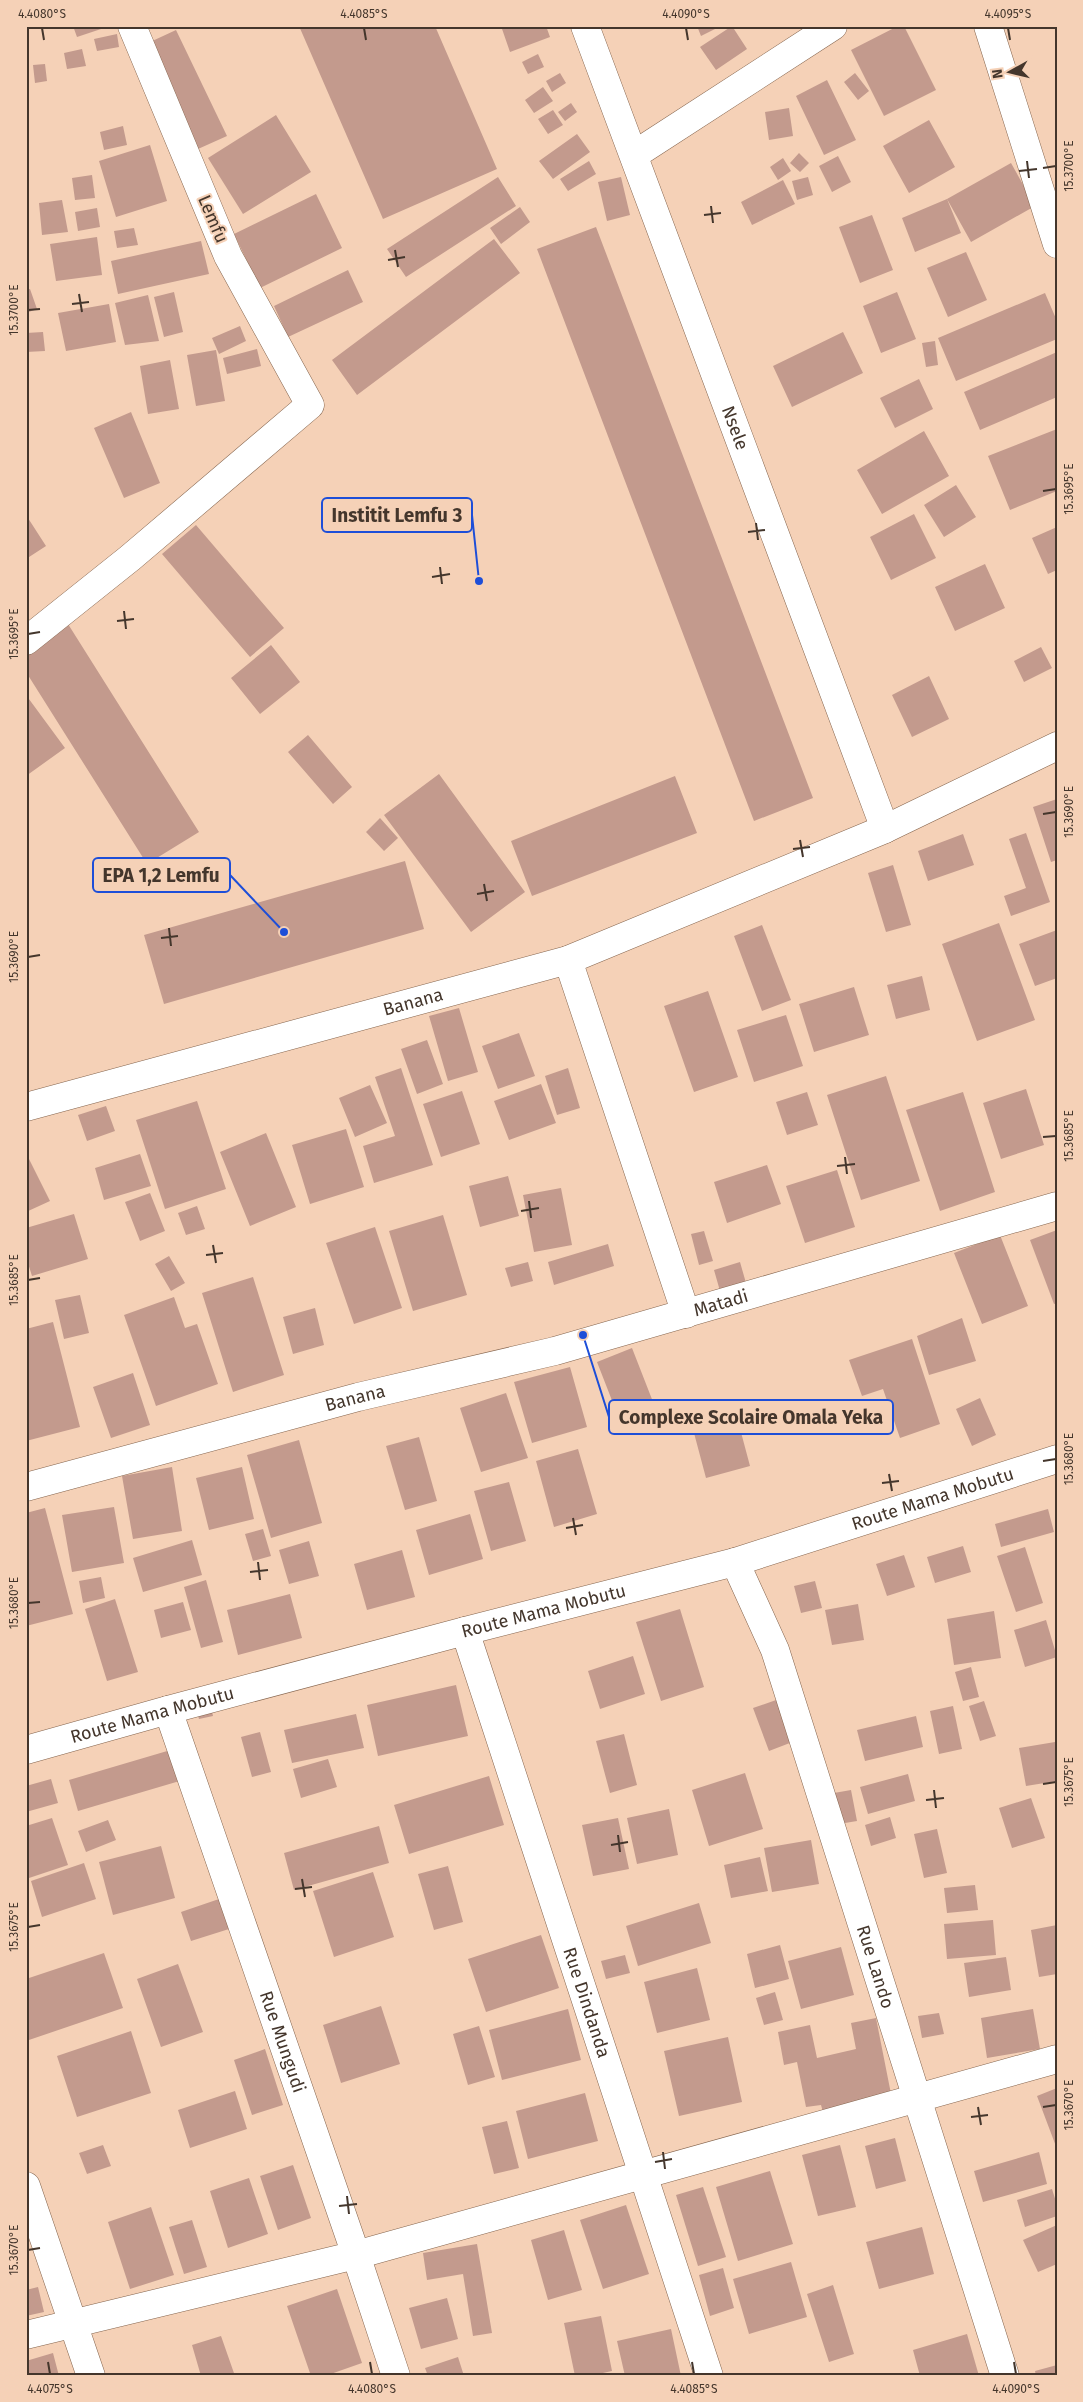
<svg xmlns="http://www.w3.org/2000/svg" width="1083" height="2402" viewBox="0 0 1083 2402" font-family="'Fira Sans',sans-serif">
<rect width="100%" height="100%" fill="#f5d1b7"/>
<!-- building -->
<path fill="#c39a8d" d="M73 26H107V27L77 37Z
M299 26H435L497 169 383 219Z
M501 26H546L550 37 510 52Z
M697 26H721L701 36Z
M732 26 747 49 716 70 700 47Z
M898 26H904L936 90 884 116 851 50Z
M176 30 227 136 198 149 148 43Z
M117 34 119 47 97 51 94 39Z
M82 49 86 66 67 69 64 53Z
M538 54 544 67 528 74 522 62Z
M45 64 47 81 35 83 33 65Z
M560 73 566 83 552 92 546 81Z
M855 73 869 91 858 100 844 82Z
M827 80 856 140 824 155 796 96Z
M543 87 553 101 534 113 525 100Z
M571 103 577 112 565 121 558 112Z
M789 108 793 136 769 140 765 112Z
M553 110 563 125 548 134 538 119Z
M276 115 311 172 243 214 208 158Z
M929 120 955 167 909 193 883 146Z
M123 126 127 145 104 150 100 132Z
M577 134 590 152 553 179 539 161Z
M150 145 167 201 116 217 99 161Z
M799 153 809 163 800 172 790 163Z
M838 156 851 182 832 192 819 166Z
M783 158 791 171 778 180 770 167Z
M589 161 596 174 568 191 560 179Z
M1011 163 1035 206 971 242 947 199Z
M92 175 95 198 75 200 72 178Z
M498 177 516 206 406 277 387 249Z
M621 177 630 215 607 221 598 182Z
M808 177 813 195 797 200 792 181Z
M783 180 795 204 752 225 741 202Z
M316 194 342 248 260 288 234 234Z
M947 199 961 233 915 252 902 218Z
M62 200 68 232 42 235 39 203Z
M520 207 530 222 501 244 490 228Z
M97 208 100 227 78 231 75 212Z
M872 215 893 270 860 283 839 227Z
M596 227 813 798 754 821 537 249Z
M134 228 138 245 117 248 114 231Z
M97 237 102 275 56 281 50 244Z
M494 239 520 273 357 395 332 360Z
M201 241 209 274 118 294 111 261Z
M966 252 987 300 948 317 927 268Z
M348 270 363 302 288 337 274 306Z
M30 289 37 309 26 313V290Z
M174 292 183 332 164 337 154 297Z
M897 292 916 339 881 353 863 306Z
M1045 293 1057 321V339L956 381 938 338Z
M148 295 159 341 125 345 115 303Z
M109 304 116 342 66 351 58 313Z
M240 326 246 341 219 354 212 338Z
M43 332 45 351 26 352V333Z
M843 332 863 373 792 407 773 366Z
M935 341 938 365 926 367 922 343Z
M257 349 261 366 227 374 223 358Z
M216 350 225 401 196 406 187 355Z
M1057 352V397L980 430 964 392Z
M170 360 179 409 148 414 140 366Z
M919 379 933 409 895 428 880 398Z
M131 412 160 483 124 498 94 428Z
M1057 429V491L1010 510 988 456Z
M924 431 949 476 882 514 857 470Z
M956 485 976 517 944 537 924 505Z
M914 514 936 558 891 580 870 537Z
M26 515 46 546 26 559Z
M196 525 284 628 250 657 162 554Z
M1057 527V570L1048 574 1032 538Z
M985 564 1005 608 955 631 935 587Z
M68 624 199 832 147 864 26 672V650Z
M271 645 300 682 260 714 231 678Z
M1041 647 1052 668 1024 682 1014 661Z
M929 676 949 719 912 737 892 695Z
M26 695 65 748 26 776Z
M308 735 352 787 333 804 288 752Z
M439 774 525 892 471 932 384 815Z
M675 776 697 833 532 896 511 841Z
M1057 799V860L1051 862 1033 807Z
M380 818 398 838 384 851 366 832Z
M1026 833 1050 902 1011 916 1004 896 1026 888 1009 839Z
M963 834 974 865 928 881 918 851Z
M405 861 424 929 164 1004 144 935Z
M893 865 911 925 886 932 868 873Z
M999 923 1035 1020 977 1041 942 944Z
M762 925 791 1000 762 1011 734 936Z
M1057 930V978L1035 986 1019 944Z
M922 976 930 1010 896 1019 887 985Z
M854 987 869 1035 814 1052 799 1004Z
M708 991 738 1077 694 1092 664 1006Z
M459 1008 478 1072 448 1081 429 1016Z
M786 1015 803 1066 754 1082 737 1030Z
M519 1033 535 1076 498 1089 482 1046Z
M427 1040 443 1084 417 1094 401 1049Z
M401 1068 433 1165 374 1183 363 1146 395 1136 375 1077Z
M568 1068 580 1108 557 1115 545 1076Z
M886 1076 920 1181 861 1200 827 1095Z
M541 1084 556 1123 509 1140 494 1101Z
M370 1085 387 1123 355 1137 339 1098Z
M1026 1089 1044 1145 1001 1159 983 1103Z
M462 1091 480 1144 441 1157 423 1104Z
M807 1092 818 1125 787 1135 776 1102Z
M963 1092 995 1192 940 1211 906 1110Z
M197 1101 226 1189 165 1209 136 1120Z
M106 1106 115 1131 87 1141 78 1115Z
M346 1129 364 1187 310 1204 292 1145Z
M266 1133 296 1207 250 1226 220 1152Z
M26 1153 50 1201 26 1212Z
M140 1154 151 1186 104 1200 95 1168Z
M767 1165 781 1204 727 1223 714 1182Z
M837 1170 855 1227 805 1243 786 1186Z
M508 1176 519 1216 480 1227 469 1186Z
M561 1188 572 1245 534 1252 523 1195Z
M150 1193 165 1231 140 1241 125 1202Z
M197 1206 205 1229 186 1235 178 1213Z
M74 1214 88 1259 32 1276 26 1257V1228Z
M443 1215 467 1295 413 1311 389 1231Z
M375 1227 402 1308 354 1324 326 1243Z
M1057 1230V1303L1054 1304 1030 1240Z
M704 1231 713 1261 699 1265 691 1234Z
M1000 1235 1028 1306 982 1324 954 1253Z
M608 1244 614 1266 554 1285 548 1262Z
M169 1256 185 1283 171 1291 155 1264Z
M528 1262 533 1281 511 1287 505 1268Z
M740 1262 746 1283 720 1291 714 1270Z
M253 1277 284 1375 233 1392 202 1293Z
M80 1295 89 1333 64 1339 55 1300Z
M174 1297 185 1328 197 1324 218 1384 156 1406 124 1315Z
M315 1308 324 1345 293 1354 283 1317Z
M962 1318 976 1361 929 1375 917 1336Z
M53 1322 80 1427 26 1441V1329Z
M912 1339 940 1424 900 1438 883 1389 862 1396 849 1360Z
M632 1348 655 1407 620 1421 597 1362Z
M570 1367 587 1427 532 1443 514 1382Z
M133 1373 150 1425 111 1438 93 1387Z
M506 1393 528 1458 481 1472 460 1408Z
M980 1398 996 1435 972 1446 956 1409Z
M738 1421 750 1466 706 1478 694 1433Z
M419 1437 437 1501 405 1510 386 1446Z
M299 1440 322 1523 271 1538 247 1455Z
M578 1449 597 1514 554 1527 536 1461Z
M172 1467 182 1531 133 1539 122 1476Z
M242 1467 254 1519 209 1530 196 1478Z
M509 1482 526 1541 491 1551 474 1491Z
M114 1507 124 1563 72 1572 62 1515Z
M45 1508 73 1614 26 1626V1513Z
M1048 1509 1054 1532 1001 1547 995 1524Z
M470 1514 483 1559 429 1575 416 1530Z
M263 1529 271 1556 253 1561 245 1534Z
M192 1540 202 1575 143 1592 133 1558Z
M309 1541 319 1576 289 1584 279 1550Z
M963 1546 971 1572 935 1583 927 1557Z
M1025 1547 1043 1603 1016 1612 997 1556Z
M402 1550 415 1597 367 1610 354 1564Z
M904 1555 915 1587 887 1596 876 1564Z
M101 1577 105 1598 83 1603 79 1581Z
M206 1580 223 1642 201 1648 184 1587Z
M815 1581 822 1608 801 1613 794 1586Z
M290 1594 302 1638 238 1655 227 1610Z
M115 1599 138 1672 107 1681 85 1609Z
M183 1602 191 1630 161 1638 154 1610Z
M858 1604 864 1640 832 1645 825 1610Z
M680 1609 704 1687 661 1701 636 1622Z
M994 1611 1001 1658 954 1665 947 1619Z
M1046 1620 1057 1657 1025 1667 1014 1630Z
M633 1656 645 1694 600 1709 588 1671Z
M971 1667 979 1697 963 1701 955 1672Z
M456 1685 468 1736 378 1756 367 1705Z
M779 1699 795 1741 769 1751 753 1708Z
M984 1701 996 1736 980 1741 969 1706Z
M210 1703 213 1716 199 1719 195 1707Z
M953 1706 962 1749 939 1754 930 1711Z
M356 1714 364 1748 292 1763 284 1730Z
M916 1716 923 1747 865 1761 857 1730Z
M260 1732 271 1772 252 1777 241 1737Z
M624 1734 637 1785 610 1793 596 1741Z
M1055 1742 1057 1781 1026 1786 1019 1748Z
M174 1749 183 1780 78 1811 69 1780Z
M328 1759 337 1787 301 1798 293 1769Z
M745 1773 763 1829 709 1846 692 1790Z
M908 1774 915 1801 868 1814 860 1787Z
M489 1776 504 1825 409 1854 394 1805Z
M51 1779 58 1803 26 1812V1786Z
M851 1790 857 1821 839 1824 834 1793Z
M1031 1798 1045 1838 1012 1848 999 1808Z
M669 1809 678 1855 637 1864 627 1818Z
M890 1817 896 1838 871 1846 865 1825Z
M52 1818 68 1865 26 1879V1826Z
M618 1818 629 1869 593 1876 582 1825Z
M108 1820 116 1840 86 1852 78 1831Z
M379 1826 389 1863 294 1890 284 1853Z
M937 1829 947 1873 924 1878 914 1834Z
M811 1840 819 1884 772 1892 764 1848Z
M161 1846 175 1898 113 1915 99 1862Z
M760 1857 768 1891 731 1898 724 1865Z
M84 1863 96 1899 42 1917 31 1881Z
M448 1866 463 1922 434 1930 418 1874Z
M373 1872 394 1937 334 1957 313 1891Z
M975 1885 978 1910 947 1913 944 1888Z
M219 1899 229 1929 191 1941 181 1912Z
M699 1903 711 1943 638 1966 626 1926Z
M993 1920 996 1955 947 1959 944 1924Z
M1057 1925V1974L1039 1977 1031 1930Z
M541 1935 559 1988 486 2012 468 1959Z
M780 1945 789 1979 755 1988 747 1954Z
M841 1947 854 1995 801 2009 788 1961Z
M104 1953 123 2008 26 2041V1979Z
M625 1955 630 1973 606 1979 601 1961Z
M1006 1957 1011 1990 969 1997 964 1963Z
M178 1964 203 2032 161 2047 137 1979Z
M697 1968 710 2020 657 2033 644 1982Z
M775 1992 783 2020 764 2025 756 1998Z
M381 2006 400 2064 341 2083 323 2025Z
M568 2009 581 2060 502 2080 489 2030Z
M1033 2009 1040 2049 987 2058 981 2018Z
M939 2013 944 2034 922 2038 918 2016Z
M876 2018 892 2099 823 2112 821 2105 806 2107 797 2062 784 2065 778 2032 810 2025 817 2058 856 2049 851 2023Z
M479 2026 495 2077 468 2085 453 2034Z
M131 2031 151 2093 77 2117 57 2056Z
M728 2037 742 2102 679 2116 664 2051Z
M265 2049 283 2105 252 2115 234 2060Z
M1057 2088V2149L1037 2096Z
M235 2091 247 2129 190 2148 178 2110Z
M585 2093 598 2141 528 2159 516 2111Z
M507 2121 519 2168 494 2174 482 2127Z
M895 2138 906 2181 876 2189 865 2146Z
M103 2145 111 2166 87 2174 79 2153Z
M840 2145 856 2207 818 2216 802 2155Z
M1039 2152 1047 2184 983 2202 974 2171Z
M293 2165 311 2218 278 2230 260 2176Z
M770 2171 793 2244 738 2261 716 2187Z
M249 2178 268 2234 228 2248 210 2191Z
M703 2187 726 2257 698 2266 676 2195Z
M1052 2189 1057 2205V2216L1025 2227 1017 2200Z
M626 2205 649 2274 603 2289 580 2220Z
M151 2207 174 2275 130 2289 108 2222Z
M192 2220 207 2267 184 2274 169 2227Z
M1057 2225V2264L1038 2272 1023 2240Z
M922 2227 934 2274 879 2289 866 2242Z
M564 2230 582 2290 548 2300 531 2240Z
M477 2244 492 2333 473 2336 463 2274 427 2280 423 2253Z
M791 2262 807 2317 749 2334 733 2279Z
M723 2268 734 2308 710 2316 699 2275Z
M833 2285 854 2354 829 2362 807 2294Z
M38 2287 44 2312 26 2316V2290Z
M337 2289 362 2363 325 2376H311L287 2306Z
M447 2298 458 2339 421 2349 409 2308Z
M601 2316 612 2371 589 2376H575L564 2323Z
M671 2329 681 2376H625L617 2341Z
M967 2334 979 2376H920L913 2350Z
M221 2336 235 2376H201L192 2345Z
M53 2353 59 2376H26V2361Z
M458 2357 464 2376H428L425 2368Z
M1057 2365V2376H1036L1035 2371Z"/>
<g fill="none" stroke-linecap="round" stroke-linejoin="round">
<defs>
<g id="minor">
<path id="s1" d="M585 26 885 829"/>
<path d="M988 26 1057 244"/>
<path d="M634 155 833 26"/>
<path d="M26 641 130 558 310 405 228 256 132 26"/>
<path d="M568 960 686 1314"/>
<path id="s2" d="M26 1107 568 960 885 829 1057 746"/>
<path id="s3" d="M26 1487 358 1397 555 1351 1057 1206"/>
<path id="s4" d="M735 1562 775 1650 1005 2376"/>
<path id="s5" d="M465 1631 709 2376"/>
<path id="s6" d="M168 1710 356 2255 396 2376"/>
<path id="s7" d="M26 1750 168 1710 465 1631 735 1562 1057 1459"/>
<path d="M26 2186 91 2376"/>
<path d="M26 2335 356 2255 1057 2059"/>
</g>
</defs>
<!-- minor casing -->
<use href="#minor" stroke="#85654e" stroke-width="29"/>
<!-- minor -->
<use href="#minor" stroke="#fff" stroke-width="28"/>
</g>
<!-- ticks -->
<path fill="none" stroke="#44362c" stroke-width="2" d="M42 28 44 40M364 28 366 40M686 28 688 40M1008 28 1010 40M1027 161 1029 178M1043 168 1056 166M1019 171 1037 169M711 206 713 223M704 215 721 213M395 250 398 267M388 260 405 257M79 294 82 312M72 304 89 302M28 310 40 309M1043 491 1056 489M756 523 758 540M748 532 765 530M440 567 442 584M432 577 450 574M124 611 126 629M117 621 134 619M28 634 40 632M1043 814 1056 812M800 840 803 857M793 849 810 847M484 884 487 901M477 894 494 891M169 928 171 946M161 938 178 936M28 957 40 955M1043 1137 1056 1136M845 1157 847 1174M837 1166 855 1164M529 1201 531 1218M521 1211 539 1208M213 1245 216 1263M206 1255 223 1253M28 1280 40 1278M1043 1461 1056 1459M889 1474 892 1491M882 1483 899 1481M573 1518 576 1535M566 1528 583 1525M258 1562 260 1580M250 1572 268 1570M28 1603 40 1602M1043 1784 1056 1782M934 1790 936 1808M926 1800 944 1798M618 1835 620 1852M611 1845 628 1842M302 1879 305 1897M295 1889 312 1887M28 1927 40 1925M978 2107 981 2125M1043 2107 1056 2105M971 2117 988 2115M663 2152 665 2169M655 2162 672 2159M347 2196 349 2214M339 2206 357 2204M28 2250 40 2248M48 2362 50 2374M370 2362 372 2374M692 2362 694 2374M1014 2362 1016 2374"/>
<g text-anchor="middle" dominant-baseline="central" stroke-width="4" stroke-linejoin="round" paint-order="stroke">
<!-- street labels -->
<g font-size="18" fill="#44362c" stroke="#f5d1b7">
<text transform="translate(213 219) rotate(67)">Lemfu</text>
<text stroke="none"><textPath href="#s1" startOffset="429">Nsele</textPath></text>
<text stroke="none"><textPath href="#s2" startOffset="401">Banana</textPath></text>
<text stroke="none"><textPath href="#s3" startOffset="719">Matadi</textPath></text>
<text stroke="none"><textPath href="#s3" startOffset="341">Banana</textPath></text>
<text stroke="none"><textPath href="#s7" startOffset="941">Route Mama Mobutu</textPath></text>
<text stroke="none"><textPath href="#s7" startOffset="536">Route Mama Mobutu</textPath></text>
<text stroke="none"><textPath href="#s7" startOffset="131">Route Mama Mobutu</textPath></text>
<text stroke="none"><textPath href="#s4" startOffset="429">Rue Lando</textPath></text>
<text stroke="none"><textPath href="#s5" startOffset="391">Rue Dindanda</textPath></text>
<text stroke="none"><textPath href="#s6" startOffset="351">Rue Mungudi</textPath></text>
</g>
</g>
<!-- callouts -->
<path fill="none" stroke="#1d4ed8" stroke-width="2" d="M479 581L472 515M284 932L230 875M583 1335L609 1417"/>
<g fill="#1d4ed8" stroke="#f5d1b7" stroke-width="2">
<circle cx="479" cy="581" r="5"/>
<circle cx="284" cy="932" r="5"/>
<circle cx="583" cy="1335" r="5"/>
</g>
<g fill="#f5d1b7" stroke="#1d4ed8" stroke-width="2">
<rect x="322" y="498" width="150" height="34" rx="5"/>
<rect x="93" y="858" width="137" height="34" rx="5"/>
<rect x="609" y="1400" width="284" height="34" rx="5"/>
</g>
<g font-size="19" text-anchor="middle" font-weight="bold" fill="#44362c">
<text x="397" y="522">Institit Lemfu 3</text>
<text x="161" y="882">EPA 1,2 Lemfu</text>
<text x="751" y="1424">Complexe Scolaire Omala Yeka</text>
</g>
<!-- border -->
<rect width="1083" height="2402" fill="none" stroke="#f5d1b7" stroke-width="55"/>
<!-- north arrow -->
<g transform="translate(1010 72) rotate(262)" stroke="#f5d1b7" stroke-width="4" paint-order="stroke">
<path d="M0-4L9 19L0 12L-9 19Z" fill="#44362c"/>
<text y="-8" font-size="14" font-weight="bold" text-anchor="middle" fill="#44362c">N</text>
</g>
<rect x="28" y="28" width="1028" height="2346" fill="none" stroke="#44362c" stroke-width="2"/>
<g font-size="12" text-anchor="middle" fill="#44362c">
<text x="42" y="18">4.4080°S</text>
<text x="364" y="18">4.4085°S</text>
<text x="686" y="18">4.4090°S</text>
<text x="1008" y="18">4.4095°S</text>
<text transform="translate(1069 166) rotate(-90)" y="4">15.3700°E</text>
<text transform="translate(14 310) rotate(-90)" y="4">15.3700°E</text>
<text transform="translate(1069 489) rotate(-90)" y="4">15.3695°E</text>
<text transform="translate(14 634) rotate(-90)" y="4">15.3695°E</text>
<text transform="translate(1069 812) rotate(-90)" y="4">15.3690°E</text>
<text transform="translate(14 957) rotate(-90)" y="4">15.3690°E</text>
<text transform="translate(1069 1136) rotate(-90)" y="4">15.3685°E</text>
<text transform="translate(14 1280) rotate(-90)" y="4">15.3685°E</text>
<text transform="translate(1069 1459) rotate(-90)" y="4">15.3680°E</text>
<text transform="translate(14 1603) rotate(-90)" y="4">15.3680°E</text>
<text transform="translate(1069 1782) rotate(-90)" y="4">15.3675°E</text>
<text transform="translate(14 1927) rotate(-90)" y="4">15.3675°E</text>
<text transform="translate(1069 2105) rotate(-90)" y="4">15.3670°E</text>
<text transform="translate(14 2250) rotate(-90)" y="4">15.3670°E</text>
<text x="50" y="2393">4.4075°S</text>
<text x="372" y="2393">4.4080°S</text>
<text x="694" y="2393">4.4085°S</text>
<text x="1016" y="2393">4.4090°S</text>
</g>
</svg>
